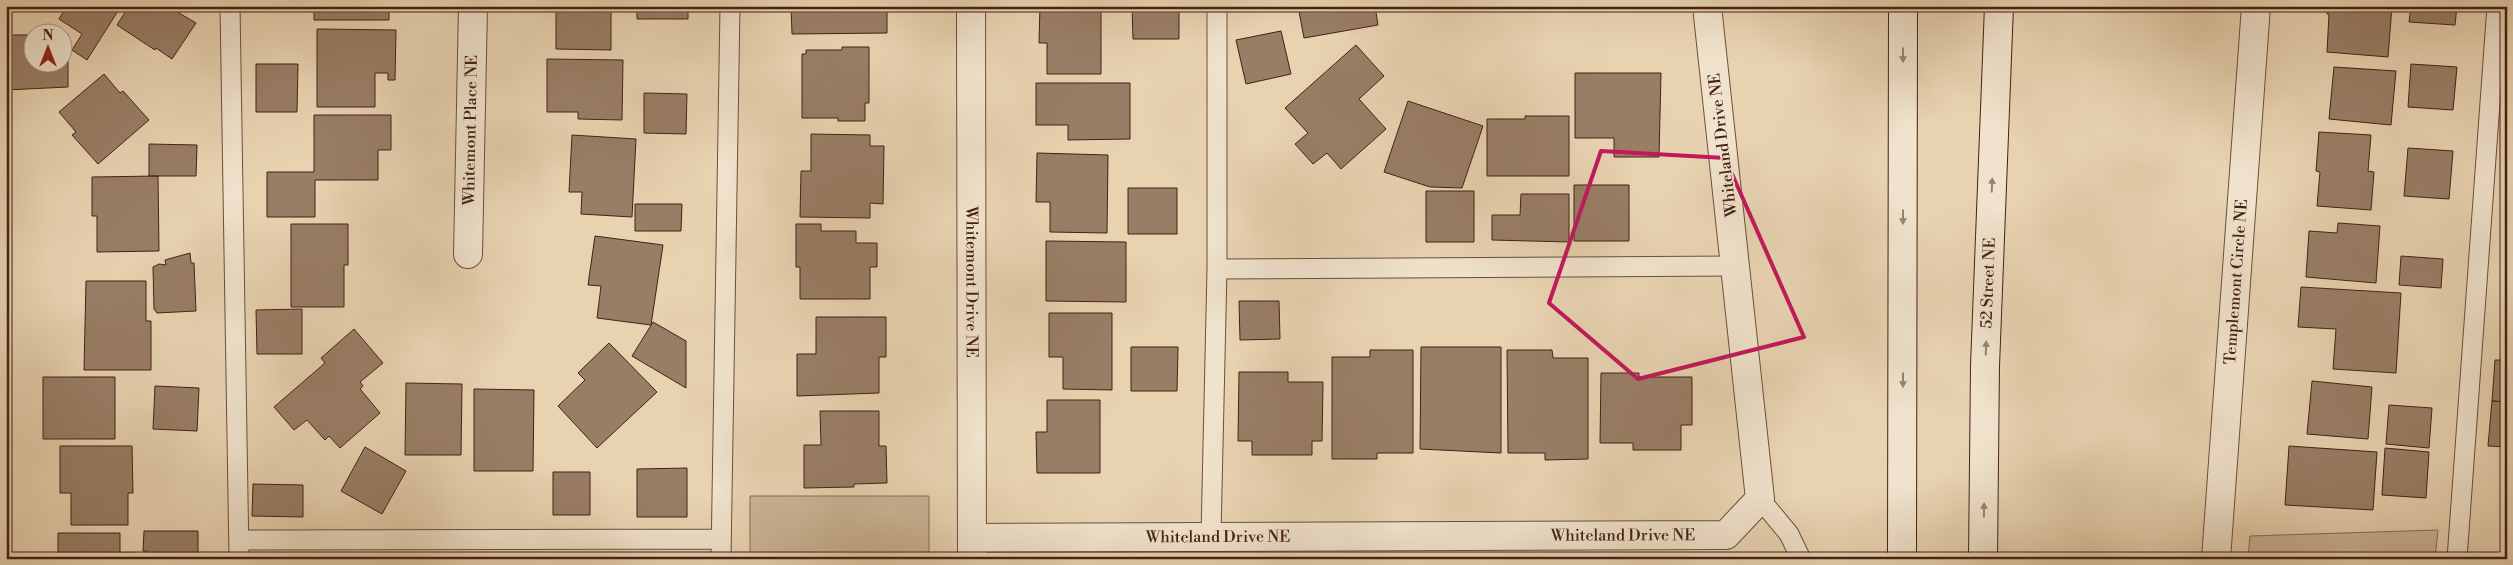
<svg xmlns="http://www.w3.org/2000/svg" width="2513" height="565" viewBox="0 0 2513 565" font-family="'Libre Bodoni',serif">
<rect width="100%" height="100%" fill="#e8d3b1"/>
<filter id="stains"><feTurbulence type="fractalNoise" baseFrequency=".004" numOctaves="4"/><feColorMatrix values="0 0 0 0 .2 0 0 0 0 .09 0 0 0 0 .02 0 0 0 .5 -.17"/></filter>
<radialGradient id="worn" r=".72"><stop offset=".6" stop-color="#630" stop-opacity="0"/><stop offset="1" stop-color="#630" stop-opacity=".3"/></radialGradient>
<!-- green -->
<path fill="#ccb596" stroke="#886b55" d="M750 496H929V559H750Z
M2438 530 2435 559H2248L2250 536Z"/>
<!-- building -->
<path fill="#997e66" stroke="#442114" d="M67 6H121L87 60 72 50 82 34 59 19Z
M129 6H176L181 9 179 13 196 23 172 59 156 48 155 50 117 25Z
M314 6H389V20H314Z
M556 6H611V50L556 49Z
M637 6H688V19H637Z
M791 6H887V33L792 34Z
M1040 6H1101V74H1047V43H1039Z
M1132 6H1179V39H1133Z
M1298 6H1375L1378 25 1304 38Z
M2327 6H2392L2388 57 2327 52 2329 14H2327Z
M2411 6H2457L2455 25 2409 22Z
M317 29 396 30 395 80H388V73H375V107H317Z
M1281 31 1291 74 1246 84 1236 40Z
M62 34H68V87L6 90V35H32V62H62Z
M1356 45 1384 76 1359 99 1386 129 1341 169 1327 153 1313 164 1295 144 1308 133 1285 108Z
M842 47H869V103H865V121H838V118H802V54H806V50H842Z
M547 59 623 60 622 120 578 119V112H547Z
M256 64H298L297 112H256Z
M2411 64 2457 67 2453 110 2408 107Z
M2334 67 2396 71 2391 125 2329 119Z
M1575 73H1661L1659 157H1614V138H1575Z
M104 74 120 93 123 91 149 120 98 164 72 135 76 132 59 112Z
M1036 83H1130V139L1068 140V125H1036Z
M644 93 687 94 686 134 644 133Z
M1408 101 1483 126 1462 188 1430 187 1384 172Z
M314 115H391V150H378V180H315V217H267V172H314Z
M1525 116H1569V176H1487V119H1525Z
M2319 132 2371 135 2368 171 2374 172 2371 210 2317 206 2320 172 2316 171Z
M811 134 870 135V146H884L883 204 870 203V218L800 217 801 171H811Z
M572 135 636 139 632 217 581 214 582 192H569Z
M149 144 197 145 196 176H149Z
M2408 148 2453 151 2449 199 2404 196Z
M1037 153 1108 155 1107 233 1050 232V202H1036Z
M158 176 159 251 97 252V216H92V177Z
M1574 185H1629V241H1574Z
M1128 188H1177V234H1128Z
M1426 191H1474V242H1426Z
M1521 194H1569V242L1492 240V215H1520Z
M2507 199V235H2503Z
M635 204H682L681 231H635Z
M2338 223 2380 226 2376 283 2306 277 2309 231 2337 233Z
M291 224H348V265H344V307H291Z
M796 224H821V231H856V243H877V267H870V299H800V267H796Z
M595 236 663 245 651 325 597 318 601 286 588 285Z
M1046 241 1126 242V302L1046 301Z
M190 253 191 263H194L196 311 157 313 154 309 153 267 159 264 166 265 165 260Z
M2401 256 2443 259 2441 288 2399 285Z
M86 281H146V321H151V370H84Z
M2301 287 2401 293 2396 373 2333 369 2336 329 2298 327Z
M1239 301H1279L1280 339 1240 340Z
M302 309V354H257L256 310Z
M1049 313H1112V390L1063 389V357H1049Z
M2505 314H2507V402L2492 401 2495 360H2501Z
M816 317H886V357H879V393L797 396V354H816Z
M653 322 686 341V388L632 356Z
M354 329 383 363 360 382 363 386 360 389 380 413 340 448 329 436 325 440 307 420 294 430 274 407 325 363 321 358Z
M609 343 657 392 597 448 558 406 585 380 578 373Z
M1131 347H1178L1177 391H1131Z
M1421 347H1501V453L1420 449Z
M1370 350H1413V453H1377V459H1332V357H1370Z
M1507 350H1552L1553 358H1588V459L1545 460V453H1508Z
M1239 372H1288V382H1323L1322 441H1312V455H1252V441H1238Z
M1601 373H1639V377H1692V425H1681V450H1633V443H1600Z
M43 377H115V439H43Z
M2312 381 2372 387 2368 439 2307 434Z
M406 383 462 384 461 455H405Z
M155 386 199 388 197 431 153 429Z
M474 389 534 390 533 471H474Z
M1047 400H1100V473H1037L1036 432H1047Z
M2492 401 2507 402V447L2488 446Z
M2389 405 2432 408 2429 448 2386 444Z
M820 411H879V446H886L887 483 854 484V487L804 488V445H821Z
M60 446H132L133 493H128V525H71V493H60Z
M2289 446 2377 452 2373 510 2285 505Z
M365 447 406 471 382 514 341 491Z
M2385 448 2429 452 2426 498 2382 495Z
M687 468V517H637V469Z
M553 472H590V515H553Z
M253 484 303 485V517L252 516Z
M144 531H198V559H147V551H143Z
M58 533H120V553H137V559H58Z"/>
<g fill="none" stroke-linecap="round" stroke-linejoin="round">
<defs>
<path id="lane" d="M230 6 239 559
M1217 269 1737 266
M1760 499 1789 534 1801 559
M1211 535 1217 269V6
M240 540 721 539
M721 559 730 6
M2457 559 2497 6"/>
<g id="street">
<path id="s1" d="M971 6 972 559"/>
<path id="s2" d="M468 254 473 6"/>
<path id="s3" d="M973 538 1726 535 1760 499 1707 6"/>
<path id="s4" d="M2216 559 2256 6"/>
</g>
<g id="secondary">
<path d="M1902 559 1903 6"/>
<path id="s5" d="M1983 559 1985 366 1999 6"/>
</g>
</defs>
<!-- lane casing -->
<use href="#lane" stroke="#6d4e3b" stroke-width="21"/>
<!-- street casing -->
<use href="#street" stroke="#6d4e3b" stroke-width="30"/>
<!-- secondary casing -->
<use href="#secondary" stroke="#442114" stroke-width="30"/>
<!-- lane -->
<use href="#lane" stroke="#f0e2cc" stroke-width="19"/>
<!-- street -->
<use href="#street" stroke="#f0e2cc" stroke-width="28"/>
<!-- secondary -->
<use href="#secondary" stroke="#f0e2cc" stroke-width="28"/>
</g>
<!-- one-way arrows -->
<defs><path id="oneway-solid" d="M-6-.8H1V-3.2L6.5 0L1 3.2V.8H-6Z" transform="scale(1.25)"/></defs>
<g fill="#9a8270">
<use href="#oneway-solid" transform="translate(1903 55) rotate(90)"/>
<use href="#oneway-solid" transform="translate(1992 185) rotate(-88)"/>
<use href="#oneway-solid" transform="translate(1903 217) rotate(90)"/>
<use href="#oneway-solid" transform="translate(1986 348) rotate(-88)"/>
<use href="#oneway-solid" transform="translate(1903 380) rotate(90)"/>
<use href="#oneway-solid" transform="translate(1984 510) rotate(-89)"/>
</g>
<!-- marked area -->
<path fill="none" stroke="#c2185b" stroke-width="4" stroke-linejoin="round" d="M1601 151 1725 158 1804 337 1638 379 1549 303Z"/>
<g text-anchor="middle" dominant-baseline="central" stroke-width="4" stroke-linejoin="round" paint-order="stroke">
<!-- street labels -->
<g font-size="16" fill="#442114" stroke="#f0e2cc">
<text stroke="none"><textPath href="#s2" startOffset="124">Whitemont Place NE</textPath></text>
<text transform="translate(1723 145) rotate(-97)">Whiteland Drive NE</text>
<text stroke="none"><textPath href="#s5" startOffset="276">52 Street NE</textPath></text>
<text stroke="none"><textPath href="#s4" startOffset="278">Templemont Circle NE</textPath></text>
<text stroke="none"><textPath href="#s1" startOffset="276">Whitemont Drive NE</textPath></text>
<text stroke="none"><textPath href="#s3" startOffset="650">Whiteland Drive NE</textPath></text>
<text stroke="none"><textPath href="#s3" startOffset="245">Whiteland Drive NE</textPath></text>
</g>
</g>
<!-- margin -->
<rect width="2513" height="565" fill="none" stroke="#e8d3b1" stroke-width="25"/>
<rect x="8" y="8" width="2498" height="550" fill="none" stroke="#442114" stroke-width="2.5"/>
<rect x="12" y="12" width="2488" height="540" fill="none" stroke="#442114"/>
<!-- north arrow -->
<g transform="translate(48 48)"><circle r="24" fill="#f0e2cc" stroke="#ab9582"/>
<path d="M0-4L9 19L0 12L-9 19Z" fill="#8f2418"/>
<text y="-8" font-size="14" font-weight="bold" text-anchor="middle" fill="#442114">N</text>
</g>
<rect width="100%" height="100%" filter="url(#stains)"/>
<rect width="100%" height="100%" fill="url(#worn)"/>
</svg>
